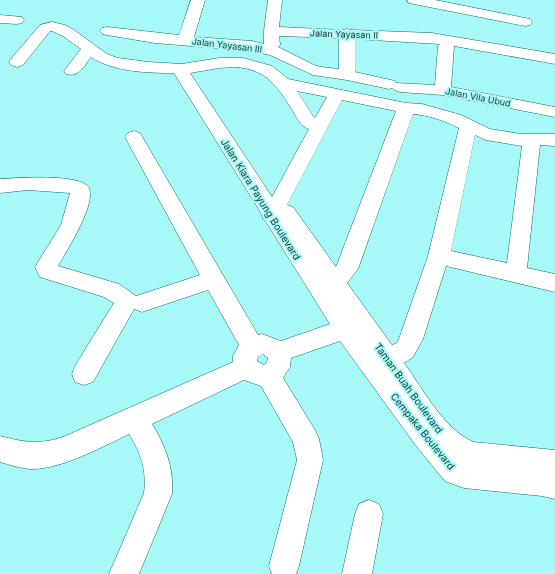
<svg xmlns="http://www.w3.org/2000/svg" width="555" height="574" viewBox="0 0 555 574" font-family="Inter,sans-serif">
<rect width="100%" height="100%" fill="#a6f9f7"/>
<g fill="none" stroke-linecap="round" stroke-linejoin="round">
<defs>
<path id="minor" d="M191 0H205L194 37 252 41 264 44V31L268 0H282L279 27 343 30 347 29 352 30 432 33 555 54V64L454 46 451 87 555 107V117L443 95 400 92 394 90 392 88 389 89 347 80 313 75 270 55 252 51 155 43 107 35 102 34 100 31 102 28 107 27 179 35ZM279 36 339 38V69L321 67 314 65 278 47 280 45ZM355 39 440 44 438 46 435 85 396 83 395 81 355 72Z
M407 0H435L530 19 532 22 530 25 525 26 414 4 409 3Z
M0 15 22 17 24 20 22 23 17 24 0 23Z
M52 22 65 25 74 30 107 54 118 58 148 62 182 64 219 58H243L272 66 288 79 406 103 422 104 461 115 490 129 521 134H555V146L540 145 527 268 555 274V292L446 266 423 339 413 357 404 363C423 389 443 428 473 442L555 450V499L542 496 464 488 445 481 417 447 340 341 291 358 290 367 283 378 315 430 319 439 323 460 299 566 296 574H272L269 566 297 460 293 442 261 386 244 380 152 424C165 445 174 468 172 494L139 574H109L144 493C147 471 141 453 129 434 102 447 60 470 30 469 20 468 10 465 0 462V436C22 442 40 445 63 437L233 362V356L239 345 208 290 142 312 134 309 93 382 84 385 75 382 72 374 75 366 114 303 104 297 40 277 35 267 61 225 70 193 28 190 0 193V179C15 178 82 173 89 188 96 205 67 250 58 266L119 284 136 296 200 275 125 137 128 133 134 131 140 133 258 335 262 334 281 341 330 324 265 220 263 219 261 213 174 73C148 73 114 72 91 57 84 66 79 78 66 74L64 71 81 49 63 36 52 31H50L23 65 17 67 11 65 9 62 11 59 40 25ZM235 67C267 69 277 86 293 111 297 119 301 126 309 129L272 197 190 73 219 68ZM297 91 327 97 315 118 313 116ZM342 100 396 111 336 267 293 207 287 205ZM413 114C428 115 445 121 459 128L428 256 400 336 397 343 392 345 347 283 358 269ZM475 135 486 140 522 146 507 263 451 251ZM263 354 268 358 267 362 264 365 257 361 258 357Z
M369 500 379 504 383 514 372 574H342L355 514 359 504Z"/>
</defs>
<!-- minor casing -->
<use href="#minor" stroke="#0c6e6d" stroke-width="1"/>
<!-- minor -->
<use href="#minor" fill="#fff" fill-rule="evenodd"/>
</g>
<g text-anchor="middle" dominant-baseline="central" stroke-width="4" stroke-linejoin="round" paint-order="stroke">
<!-- far-street labels -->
<g font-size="9" fill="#163938" stroke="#a6f9f7">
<text transform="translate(344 34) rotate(2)">Jalan Yayasan II</text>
<text transform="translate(227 45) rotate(7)">Jalan Yayasan III</text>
<text transform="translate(478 97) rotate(11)">Jalan Vila Ubud</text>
</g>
<!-- street labels -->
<g font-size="10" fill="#163938" stroke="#a6f9f7">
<text transform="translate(261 199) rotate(58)">Jalan Kiara Payung Boulevard</text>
<text transform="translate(409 388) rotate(54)">Taman Buah Boulevard</text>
<text transform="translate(423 431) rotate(51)">Cempaka Boulevard</text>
</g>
</g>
</svg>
